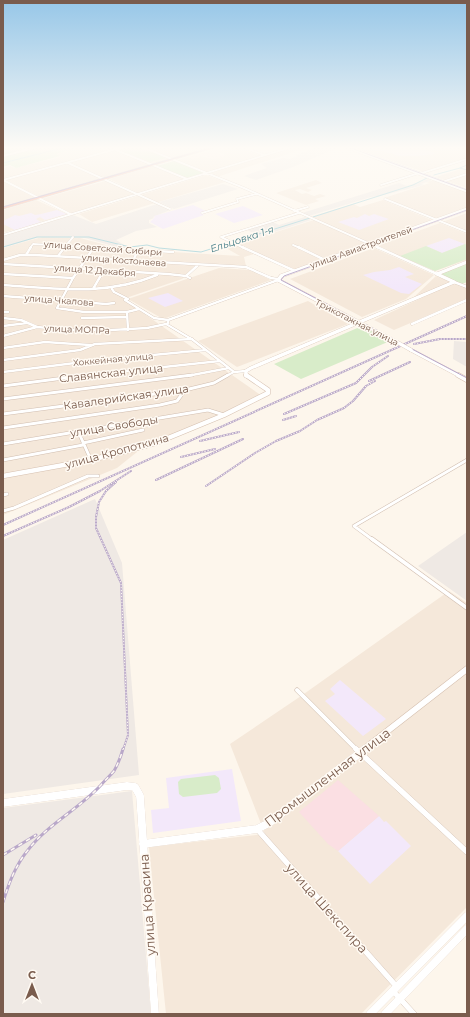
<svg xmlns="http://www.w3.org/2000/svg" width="470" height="1017" viewBox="0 0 470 1017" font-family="Montserrat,sans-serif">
<rect width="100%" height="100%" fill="#fdf6ec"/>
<!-- residential -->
<path fill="#f5e8da" d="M209 147 3 206V168L10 166 15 168 61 157 57 154 80 148Z
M221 147H238L261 156 208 172 178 160 188 157 193 159 201 156 214 159 225 155 215 151 223 149Z
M294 147H309L217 177 208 174Z
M353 147H464L467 148V158L424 172Z
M154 166 185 179 138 193 109 179Z
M461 169 467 171V188L436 177Z
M206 175 225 182 92 222 79 214Z
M316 180 322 183 306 188 312 190 308 192 300 189 295 190 302 194 306 193 314 196 320 194 326 196 315 199 319 201 306 205 276 193Z
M435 180 467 191V209L436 220 384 198 430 183 426 182Z
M105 181 137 194 71 214 41 199Z
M36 200 67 214 3 233V210Z
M383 200 434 221 371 243 310 217 353 204 360 207Z
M467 213V232L442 222Z
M314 220 367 244 295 270 254 254 244 257 246 266 207 265 195 267 182 279 123 299 262 396 174 435 136 447 137 452 117 468 3 515V248L42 237 80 238 121 249 240 256 226 248Z
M440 223 467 234V260L435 271 377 246Z
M374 248 434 275 406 299 362 317 290 279Z
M219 268 250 270 271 280 163 319 128 299Z
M436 276 451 282 412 299Z
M454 283 467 288V299L394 330 374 320Z
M308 301 348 324 237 367 198 341Z
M449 591 467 603V907L361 1014H166L149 847 265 834 230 744 301 696Z"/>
<!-- commercial -->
<path fill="#fde8e0" d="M220 148 224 149 215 152 226 156 214 159 204 156 193 159 188 157Z"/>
<!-- industrial -->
<path fill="#efe9e4" d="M318 147H339L293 167 256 180 244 176 267 168 261 164 283 158 290 159 297 156 296 155Z
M428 179 432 180 421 184 424 185 380 196 371 197 309 216 302 213 399 183 407 186Z
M223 184 238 189 174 209 159 202Z
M157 204 170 210 153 217 154 218 149 220V223L157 227 136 231 116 240 126 246 120 248 85 238 40 237 3 248V236L73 215 96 224Z
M305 217 311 220 247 241 240 237 253 233 247 230 273 222 279 225Z
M454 341 467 342V367L453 359Z
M95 499 122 563 139 775 3 794V540Z
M467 532V601L418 566Z
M132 791 151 1014H3V808Z"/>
<!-- education -->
<path fill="#f3e8fa" d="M375 147H404L405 150H424L433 152 434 154 418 156H399L383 151H376Z
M193 205 206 211 201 213 204 215 163 229 150 222 155 217 154 216Z
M243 206 263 215 234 223 215 214Z
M57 210 67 214 45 220 40 217 36 219 41 222 15 230 3 224V221L15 215 19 216 31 213 35 215 41 214Z
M365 214 369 216 374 214 389 219 359 230 338 222 354 217 357 218Z
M449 238 465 244 442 253 426 246Z
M399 267 414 274 405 277 422 284 409 294 401 293 363 275 374 272 390 270Z
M168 293 183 301 165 307 148 298Z
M340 680 386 719 363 736 325 701 335 694 330 689Z
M232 769 241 821 153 833 151 810 169 808 166 778Z
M379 816 384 822 386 821 411 846 370 884 338 851Z"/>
<!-- medical -->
<path fill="#fbdfe3" d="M338 780 379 816 338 851 328 844 299 812Z"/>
<!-- green -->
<path fill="#d8ecc9" d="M3 147H31C36 150 66 147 74 147V149L56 154 60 156 16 168 10 165 3 167Z
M129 147H140L166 158 150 162 119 150Z
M174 161 203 173 187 178 157 166Z
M465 244 467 245V259L435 271 400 256 426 246 442 253Z
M467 263V282L462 284 440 274Z
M362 326 390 341 301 379 274 364Z
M215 775 219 778 221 789 217 793 183 797 179 794 178 782 181 779Z"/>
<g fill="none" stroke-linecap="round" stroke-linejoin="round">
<!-- stream -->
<path stroke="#a5d3da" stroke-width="1" d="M3 163 66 147
M460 168 467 165
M434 175 460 168 467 170
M313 217 413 185 427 178
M3 247 37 237H89L130 247 147 245 159 248 201 252 310 218"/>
<defs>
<path id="street-far4" d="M142 147 244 188 379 248
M243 147 264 155
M116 150 187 179
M3 156 34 148
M68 163 170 209
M422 173 467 159
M3 180 124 147
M3 180 70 214
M445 181 467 174
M381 185 419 173
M385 199 467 232
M294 211 308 207
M202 213 238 202 237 199 256 194
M3 235 292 147
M221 237 299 213
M221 237 244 248
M293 245 300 248
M30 248 33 244 107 248
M64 248 73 237"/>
<path id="street-far3" d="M91 247 173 252
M94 247 73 278 57 308 84 312H127
M242 247 295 271
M298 247 325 260
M377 247 437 274
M26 255 31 247
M58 256 65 247
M3 260 20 255H35L246 267 271 278 278 279
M133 261 138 250
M3 264 168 274 186 276 190 278
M3 274 72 278
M186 276 197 266
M454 282 467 287
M3 285C57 289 106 296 157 275
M93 289 104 270
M112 289 114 292 128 299
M3 296 106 304 114 303
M125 300 154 318 168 320V323L166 324 193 340 206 350
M3 312H8
M3 318 21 320 37 327
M82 318 127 317
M168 320 278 280
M412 324 467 300
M3 326 27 323
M128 330 127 312 139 309
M3 336 37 327 70 330H111L147 328 166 324
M3 348 45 342 90 345
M3 360 80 350 95 344 192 339
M3 372 99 360 206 350 229 368
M79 376 220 361
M187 376 229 368 234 372
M226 376 234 372 246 371"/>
<path id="street-far2" d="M3 386 87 375
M3 399 192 375
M3 414 185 390 214 383 228 375
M3 428 160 405 177 401 185 390
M78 431 91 460
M83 443 143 430
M3 444 208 410 224 415
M3 460 83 445
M3 495 7 494
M3 511 14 508 88 476H98
M373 540 354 526 467 460"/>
<path id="street-far1" d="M372 539 467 608
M297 690 357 750"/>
<path id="street" d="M356 749 467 852
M257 829 397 987
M393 991 414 1014"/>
<path id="secondary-far4" d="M347 147 467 191
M358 248 467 209"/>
<path id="secondary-far3" d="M437 274 467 262
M437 274 454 282
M278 280 281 276 361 247
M278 280 395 341
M411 350 460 376
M246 376V371L251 368 454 282"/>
<path id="secondary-far2" d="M458 375 467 380
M3 476 91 460 156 443 224 415 268 393V390L246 375"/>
<path id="secondary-far1" d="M363 750 467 669"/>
<path id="secondary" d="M3 803 127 786 135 787 140 796 155 1014
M143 844 257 829 269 823 365 749
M370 1014 467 916
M385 1014 467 929"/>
<path id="highway" d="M211 147H217L3 209V207Z"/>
</defs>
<!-- street-far4 casing -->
<use href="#street-far4" stroke="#d1beb0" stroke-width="2.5"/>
<!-- street-far3 casing -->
<use href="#street-far3" stroke="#d1beb0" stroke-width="3"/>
<!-- street-far2 casing -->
<use href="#street-far2" stroke="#d1beb0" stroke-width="4"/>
<!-- street-far1 casing -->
<use href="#street-far1" stroke="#d1beb0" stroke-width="5"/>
<!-- street casing -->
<use href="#street" stroke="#d1beb0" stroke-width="6"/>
<!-- secondary-far4 casing -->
<use href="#secondary-far4" stroke="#d6c0b0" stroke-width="3.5"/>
<!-- secondary-far3 casing -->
<use href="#secondary-far3" stroke="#d6c0b0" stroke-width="4"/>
<!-- secondary-far2 casing -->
<use href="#secondary-far2" stroke="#d6c0b0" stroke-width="5.5"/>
<!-- secondary-far1 casing -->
<use href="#secondary-far1" stroke="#d6c0b0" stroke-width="7"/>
<!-- secondary casing -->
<use href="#secondary" stroke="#d6c0b0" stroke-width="8"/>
<!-- highway casing -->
<use href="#highway" stroke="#dad1cd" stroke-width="1"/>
<!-- street-far4 -->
<use href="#street-far4" stroke="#fff" stroke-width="2"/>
<!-- street-far3 -->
<use href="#street-far3" stroke="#fff" stroke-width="2.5"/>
<!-- street-far2 -->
<use href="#street-far2" stroke="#fff" stroke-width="3"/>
<!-- street-far1 -->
<use href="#street-far1" stroke="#fff" stroke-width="4"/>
<!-- street -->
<use href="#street" stroke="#fff" stroke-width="5.5"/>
<!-- secondary-far4 -->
<use href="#secondary-far4" stroke="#fff" stroke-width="3"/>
<!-- secondary-far3 -->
<use href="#secondary-far3" stroke="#fff" stroke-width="3.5"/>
<!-- secondary-far2 -->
<use href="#secondary-far2" stroke="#fff" stroke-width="4.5"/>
<!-- secondary-far1 -->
<use href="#secondary-far1" stroke="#fff" stroke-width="6"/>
<!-- secondary -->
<use href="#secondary" stroke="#fff" stroke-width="8"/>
<!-- highway -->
<use href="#highway" fill="#f7b7a3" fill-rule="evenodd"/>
<!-- tram -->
<path stroke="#b9a8c9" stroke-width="1" d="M348 147 467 190
M3 207 214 147
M467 210 284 276 281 280 467 378"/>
<defs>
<path id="rail-far1" d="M414 344 440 339H467
M369 381 410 362
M284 414 356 383 372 367 388 356
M283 420 296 416
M200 441 239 432
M181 457 215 449
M156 480 243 439
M116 482 106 491 99 502 96 517V528L121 583 128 735 123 750
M206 486 255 453 276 441 300 431 317 420 344 408 353 401 366 386 375 381
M3 525 467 316
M3 536 69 507 100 491 131 471"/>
<path id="rail" d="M3 855 36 835
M3 902C9 883 15 866 28 850 48 824 79 809 101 785 105 780 110 776 114 771 118 764 121 756 123 749"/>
</defs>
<!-- rail-far1 casing -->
<use href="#rail-far1" stroke="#b9a8c9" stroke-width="2"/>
<!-- rail casing -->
<use href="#rail" stroke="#b9a8c9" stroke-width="3"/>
<!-- rail-far1 -->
<use href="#rail-far1" stroke="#fffaf3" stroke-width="1" stroke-dasharray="1.5" stroke-linecap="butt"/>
<!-- rail -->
<use href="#rail" stroke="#fffaf3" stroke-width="1.5" stroke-dasharray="4.5" stroke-linecap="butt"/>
<defs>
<path id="secondary-bridge" d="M395 341 411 350"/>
</defs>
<!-- secondary-bridge casing -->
<use href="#secondary-bridge" stroke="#d6c0b0" stroke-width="4" stroke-linecap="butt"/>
<!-- secondary-bridge -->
<use href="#secondary-bridge" stroke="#fff" stroke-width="3.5"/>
</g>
<!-- sky -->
<linearGradient id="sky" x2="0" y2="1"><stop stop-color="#97c7e8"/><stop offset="0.51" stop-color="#fefbf6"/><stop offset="1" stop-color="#fefbf6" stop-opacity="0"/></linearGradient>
<rect width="470" height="290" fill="url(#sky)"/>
<g text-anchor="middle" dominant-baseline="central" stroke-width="3" stroke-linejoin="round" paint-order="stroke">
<!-- far-street labels -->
<g font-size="9" fill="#7a5c4d" stroke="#fffaf3">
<text transform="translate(361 247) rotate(-20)">улица Авиастроителей</text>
<text transform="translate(103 248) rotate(4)">улица Советской Сибири</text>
<text transform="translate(124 260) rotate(4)">улица Костонаева</text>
<text transform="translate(95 270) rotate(4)">улица 12 Декабря</text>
<text transform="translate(59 300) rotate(4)">улица Чкалова</text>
<text transform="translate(357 322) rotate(27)">Трикотажная улица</text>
<text transform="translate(77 329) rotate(2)">улица МОПРа</text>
<text transform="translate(113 359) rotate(-5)">Хоккейная улица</text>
</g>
<!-- far-water labels -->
<g font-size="10" font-style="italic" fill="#437c86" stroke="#fffaf3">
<text transform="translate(242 239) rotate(-18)">Ельцовка 1-я</text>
</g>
<!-- street labels -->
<g font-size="11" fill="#7a5c4d" stroke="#fffaf3">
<text transform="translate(111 373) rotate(-6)">Славянская улица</text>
<text transform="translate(126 397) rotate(-8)">Кавалерийская улица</text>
<text transform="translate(114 426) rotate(-9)">улица Свободы</text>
<text transform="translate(117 451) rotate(-15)">улица Кропоткина</text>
</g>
<!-- near-street labels -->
<g font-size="13" fill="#7a5c4d" stroke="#fffaf3">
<text transform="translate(327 777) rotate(-37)">Промышленная улица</text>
<text transform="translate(147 905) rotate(-94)">улица Красина</text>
<text transform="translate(327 908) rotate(48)">улица Шекспира</text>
</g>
</g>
<!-- border -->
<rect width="470" height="1017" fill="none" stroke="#7a5c4d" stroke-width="8"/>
<!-- north arrow -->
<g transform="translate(32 985)" stroke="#fffaf3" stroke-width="3" paint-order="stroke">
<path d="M0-3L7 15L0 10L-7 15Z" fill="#7a5c4d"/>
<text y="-6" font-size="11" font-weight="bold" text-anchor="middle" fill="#7a5c4d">С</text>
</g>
</svg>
